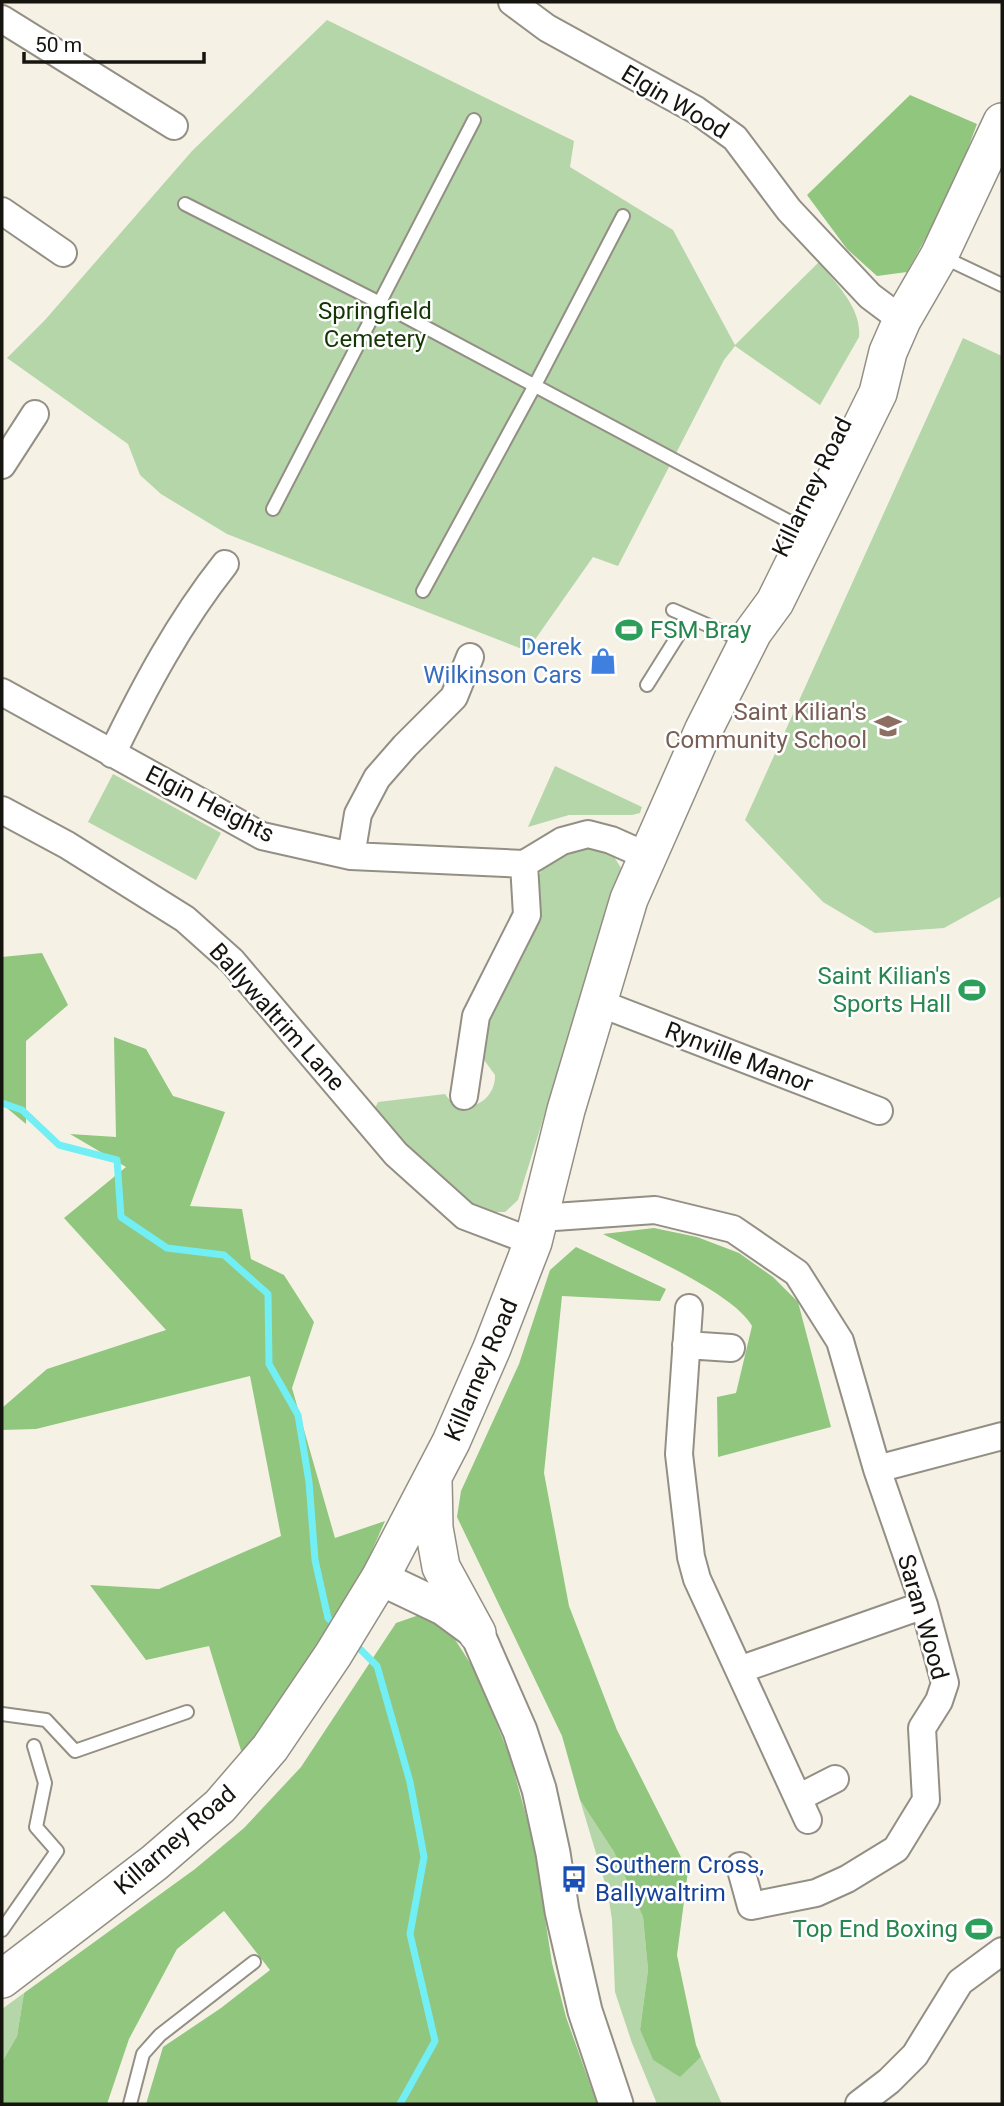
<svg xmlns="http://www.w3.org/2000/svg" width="1004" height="2106" viewBox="0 0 1004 2106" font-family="Roboto,sans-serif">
<rect width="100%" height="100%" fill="#f6f1e5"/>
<!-- green -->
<path fill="#b4d6a8" d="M327 20 574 141 570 167 673 230 735 345 819 262C836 284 862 308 859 337L820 405 735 346 724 360 618 566 593 557 527 651 227 534 161 494 140 475 128 444 7 358 45 320 192 151Z
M963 338 1002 356V896L944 928 875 933 823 902 745 820Z
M555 766 642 807 640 813 632 815H569L528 827Z
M113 774 221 833 196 880 88 822Z
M585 841 613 855 621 868 518 1200 505 1212H478L371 1116 378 1102 445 1094C461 1119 496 1103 495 1075L479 1053C489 1006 522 970 536 924 541 908 532 887 541 871 548 856 570 849 585 841Z
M580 1800 614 1852 643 1917 648 1970 640 2030 653 2060 680 2076 701 2057 722 2104H657L632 2043 615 1992 612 1920 608 1893Z
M24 1993 17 2036 2 2062V2009Z"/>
<!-- forest -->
<path fill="#91c67e" d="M910 95 977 124 953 188 907 272 877 276 847 249 807 195Z
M42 953 68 1005 26 1041V1124L2 1104V957Z
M114 1037 146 1049 173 1096 225 1112 190 1206 242 1209 251 1259 284 1275 314 1322 292 1388 335 1538 385 1521 335 1635 243 1757 209 1646 146 1660 90 1585 159 1589 281 1536 250 1376 36 1429 2 1430V1408L47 1369 166 1330 64 1218 126 1167 70 1134 116 1137Z
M654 1228 697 1237 739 1253 773 1277 798 1302 831 1427 718 1457 717 1397 736 1393 752 1326C734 1293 639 1252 603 1234Z
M576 1247 666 1289 660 1301 562 1296 544 1473 569 1606 617 1730 688 1871 677 1955 696 2045 701 2057 680 2077 653 2060 640 2030 648 1970 643 1917 614 1852 580 1800 562 1736 457 1517 461 1491 519 1364 550 1270Z
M419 1615 442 1623 454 1638 476 1672 510 1757 533 1841 552 1963 566 2017 597 2104H146L163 2047 221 2008 270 1970 224 1911 177 1949 129 2039 107 2104H2V2062L17 2036 24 1993 195 1869 244 1828 301 1767 396 1623Z"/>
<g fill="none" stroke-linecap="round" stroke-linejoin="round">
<!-- stream -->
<path stroke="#71eff5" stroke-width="7" d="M2 1103 22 1110 59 1145 117 1160 121 1217 167 1248 224 1255 268 1294 269 1364 298 1415 309 1482 315 1560 328 1618 338 1628
M352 1641 377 1666 410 1782 424 1857 410 1934 435 2041 400 2104"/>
<defs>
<path id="service" d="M185 204 380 303 807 531
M943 257 1002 285
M273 509 474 120
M423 591 534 387 623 216
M673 610 744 641
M647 685 689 618
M2 1714 46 1720 75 1751 187 1712
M2 1930 57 1851 36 1827 45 1783 34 1746
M130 2104 143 2054 160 2035 254 1962"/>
<path id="minor" d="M512 2 547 28 696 110 735 138 789 210 870 296 902 320
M2 19 174 126
M2 211 63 253
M2 465 35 414
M2 692 262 836 351 856 524 864 562 841 588 834 611 840 647 856
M112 754C144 688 179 622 225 564
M2 810 67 845 185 919 232 961 396 1154 465 1216 533 1242
M351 856 358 814 377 778 405 746 454 697 470 657
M599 1003 879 1111
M464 1096 476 1016 527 915 524 864
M540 1218 655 1210 733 1229 797 1273 840 1341 877 1469 924 1605 945 1683 939 1701 922 1728 926 1800 896 1849 847 1879 816 1893 751 1906 740 1866
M689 1308 679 1454 691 1557 697 1579 808 1820
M686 1345 731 1348
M877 1469 1002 1436
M739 1670 924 1605
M798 1798 835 1779
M859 2104 889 2081 915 2055 960 1982 1002 1951"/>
<path id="tertiary" d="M380 1578 443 1608 477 1633 520 1731 539 1789 553 1853 562 1911 585 2011 616 2104"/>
<path id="secondary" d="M433 1481 434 1528 441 1567 477 1633
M2 1979 154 1863 220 1806 270 1748 333 1655 380 1578 451 1442 492 1348 533 1242 566 1110 629 899 704 729 753 632 775 602 878 393 888 352 902 320 939 256 1002 122"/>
</defs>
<!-- service casing -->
<use href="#service" stroke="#938f84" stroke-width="16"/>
<!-- minor casing -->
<use href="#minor" stroke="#938f84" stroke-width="30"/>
<!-- tertiary casing -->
<use href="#tertiary" stroke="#938f84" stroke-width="37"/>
<!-- secondary casing -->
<use href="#secondary" stroke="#938f84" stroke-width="40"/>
<!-- service -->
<use href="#service" stroke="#fff" stroke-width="12"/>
<!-- minor -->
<use href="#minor" stroke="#fff" stroke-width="26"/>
<!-- tertiary -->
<use href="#tertiary" stroke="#fff" stroke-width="33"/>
<!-- secondary -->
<use href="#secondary" stroke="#fff" stroke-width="37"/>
</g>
<!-- icons -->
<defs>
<symbol id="stadium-bare" viewBox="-9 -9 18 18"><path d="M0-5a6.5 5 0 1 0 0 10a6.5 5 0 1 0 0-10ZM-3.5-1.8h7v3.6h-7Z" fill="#2e9e5b" stroke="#fff" stroke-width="2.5" paint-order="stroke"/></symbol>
<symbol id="shop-bare" viewBox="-9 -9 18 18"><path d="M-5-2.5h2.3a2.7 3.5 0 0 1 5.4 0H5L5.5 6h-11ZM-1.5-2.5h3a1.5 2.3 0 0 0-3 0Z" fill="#3f7fe0" stroke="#fff" stroke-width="2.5" paint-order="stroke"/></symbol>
<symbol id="school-bare" viewBox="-9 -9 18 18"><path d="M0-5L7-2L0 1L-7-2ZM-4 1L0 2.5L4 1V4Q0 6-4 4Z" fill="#8d6e63" stroke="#fff" stroke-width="2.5" paint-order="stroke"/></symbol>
<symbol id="bus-bare" viewBox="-9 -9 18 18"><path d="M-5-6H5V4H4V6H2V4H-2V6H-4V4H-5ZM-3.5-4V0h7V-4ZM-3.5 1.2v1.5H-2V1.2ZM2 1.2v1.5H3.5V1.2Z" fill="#1a4fb4" stroke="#fff" stroke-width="2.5" paint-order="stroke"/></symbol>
</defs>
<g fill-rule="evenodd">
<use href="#stadium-bare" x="610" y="611" width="38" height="38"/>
<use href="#shop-bare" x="584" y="642" width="38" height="38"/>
<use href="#school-bare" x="869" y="707" width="38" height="38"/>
<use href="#stadium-bare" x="953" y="971" width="38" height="38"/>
<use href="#bus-bare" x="555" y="1860" width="38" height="38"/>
<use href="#stadium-bare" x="960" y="1910" width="38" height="38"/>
</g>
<g text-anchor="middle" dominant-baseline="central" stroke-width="5" stroke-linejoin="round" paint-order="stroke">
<!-- street labels -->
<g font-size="24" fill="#15140f" stroke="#fff">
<text transform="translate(675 102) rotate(31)">Elgin Wood</text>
<text transform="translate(812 487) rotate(-64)">Killarney Road</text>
<text transform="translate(210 804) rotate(27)">Elgin Heights</text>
<text transform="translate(277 1017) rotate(48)">Ballywaltrim Lane</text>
<text transform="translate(739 1057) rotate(21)">Rynville Manor</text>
<text transform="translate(481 1370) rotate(-67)">Killarney Road</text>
<text transform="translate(923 1617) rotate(74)">Saran Wood</text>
<text transform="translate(175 1840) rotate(-41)">Killarney Road</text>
</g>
<!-- park labels -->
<g font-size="24" fill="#143604" stroke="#fff">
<text x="375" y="311">Springfield<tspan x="375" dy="28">Cemetery</tspan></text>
</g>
<!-- leisure labels -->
<g font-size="24" fill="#27864d" stroke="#fff" text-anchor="end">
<text x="650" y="630" text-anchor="start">FSM Bray</text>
<text x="951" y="976">Saint Kilian's<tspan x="951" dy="28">Sports Hall</tspan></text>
<text x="958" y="1929">Top End Boxing</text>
</g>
<!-- shop labels -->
<g font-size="24" fill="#366cbe" stroke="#fff" text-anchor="end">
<text x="582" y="647">Derek<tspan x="582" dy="28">Wilkinson Cars</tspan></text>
</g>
<!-- education labels -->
<g font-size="24" fill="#785e54" stroke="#fff" text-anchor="end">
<text x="867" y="712">Saint Kilian's<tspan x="867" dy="28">Community School</tspan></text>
</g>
<!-- transit labels -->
<g font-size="24" fill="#164399" stroke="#fff" text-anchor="start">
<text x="595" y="1865">Southern Cross,<tspan x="595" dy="28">Ballywaltrim</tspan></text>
</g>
</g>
<!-- border -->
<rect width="1004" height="2106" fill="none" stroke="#15140f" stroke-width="7"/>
<!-- scale -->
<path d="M24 52v10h180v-10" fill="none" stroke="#15140f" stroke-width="3.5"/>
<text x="35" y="52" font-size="21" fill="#15140f" stroke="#ffffff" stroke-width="5" paint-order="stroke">50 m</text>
</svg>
